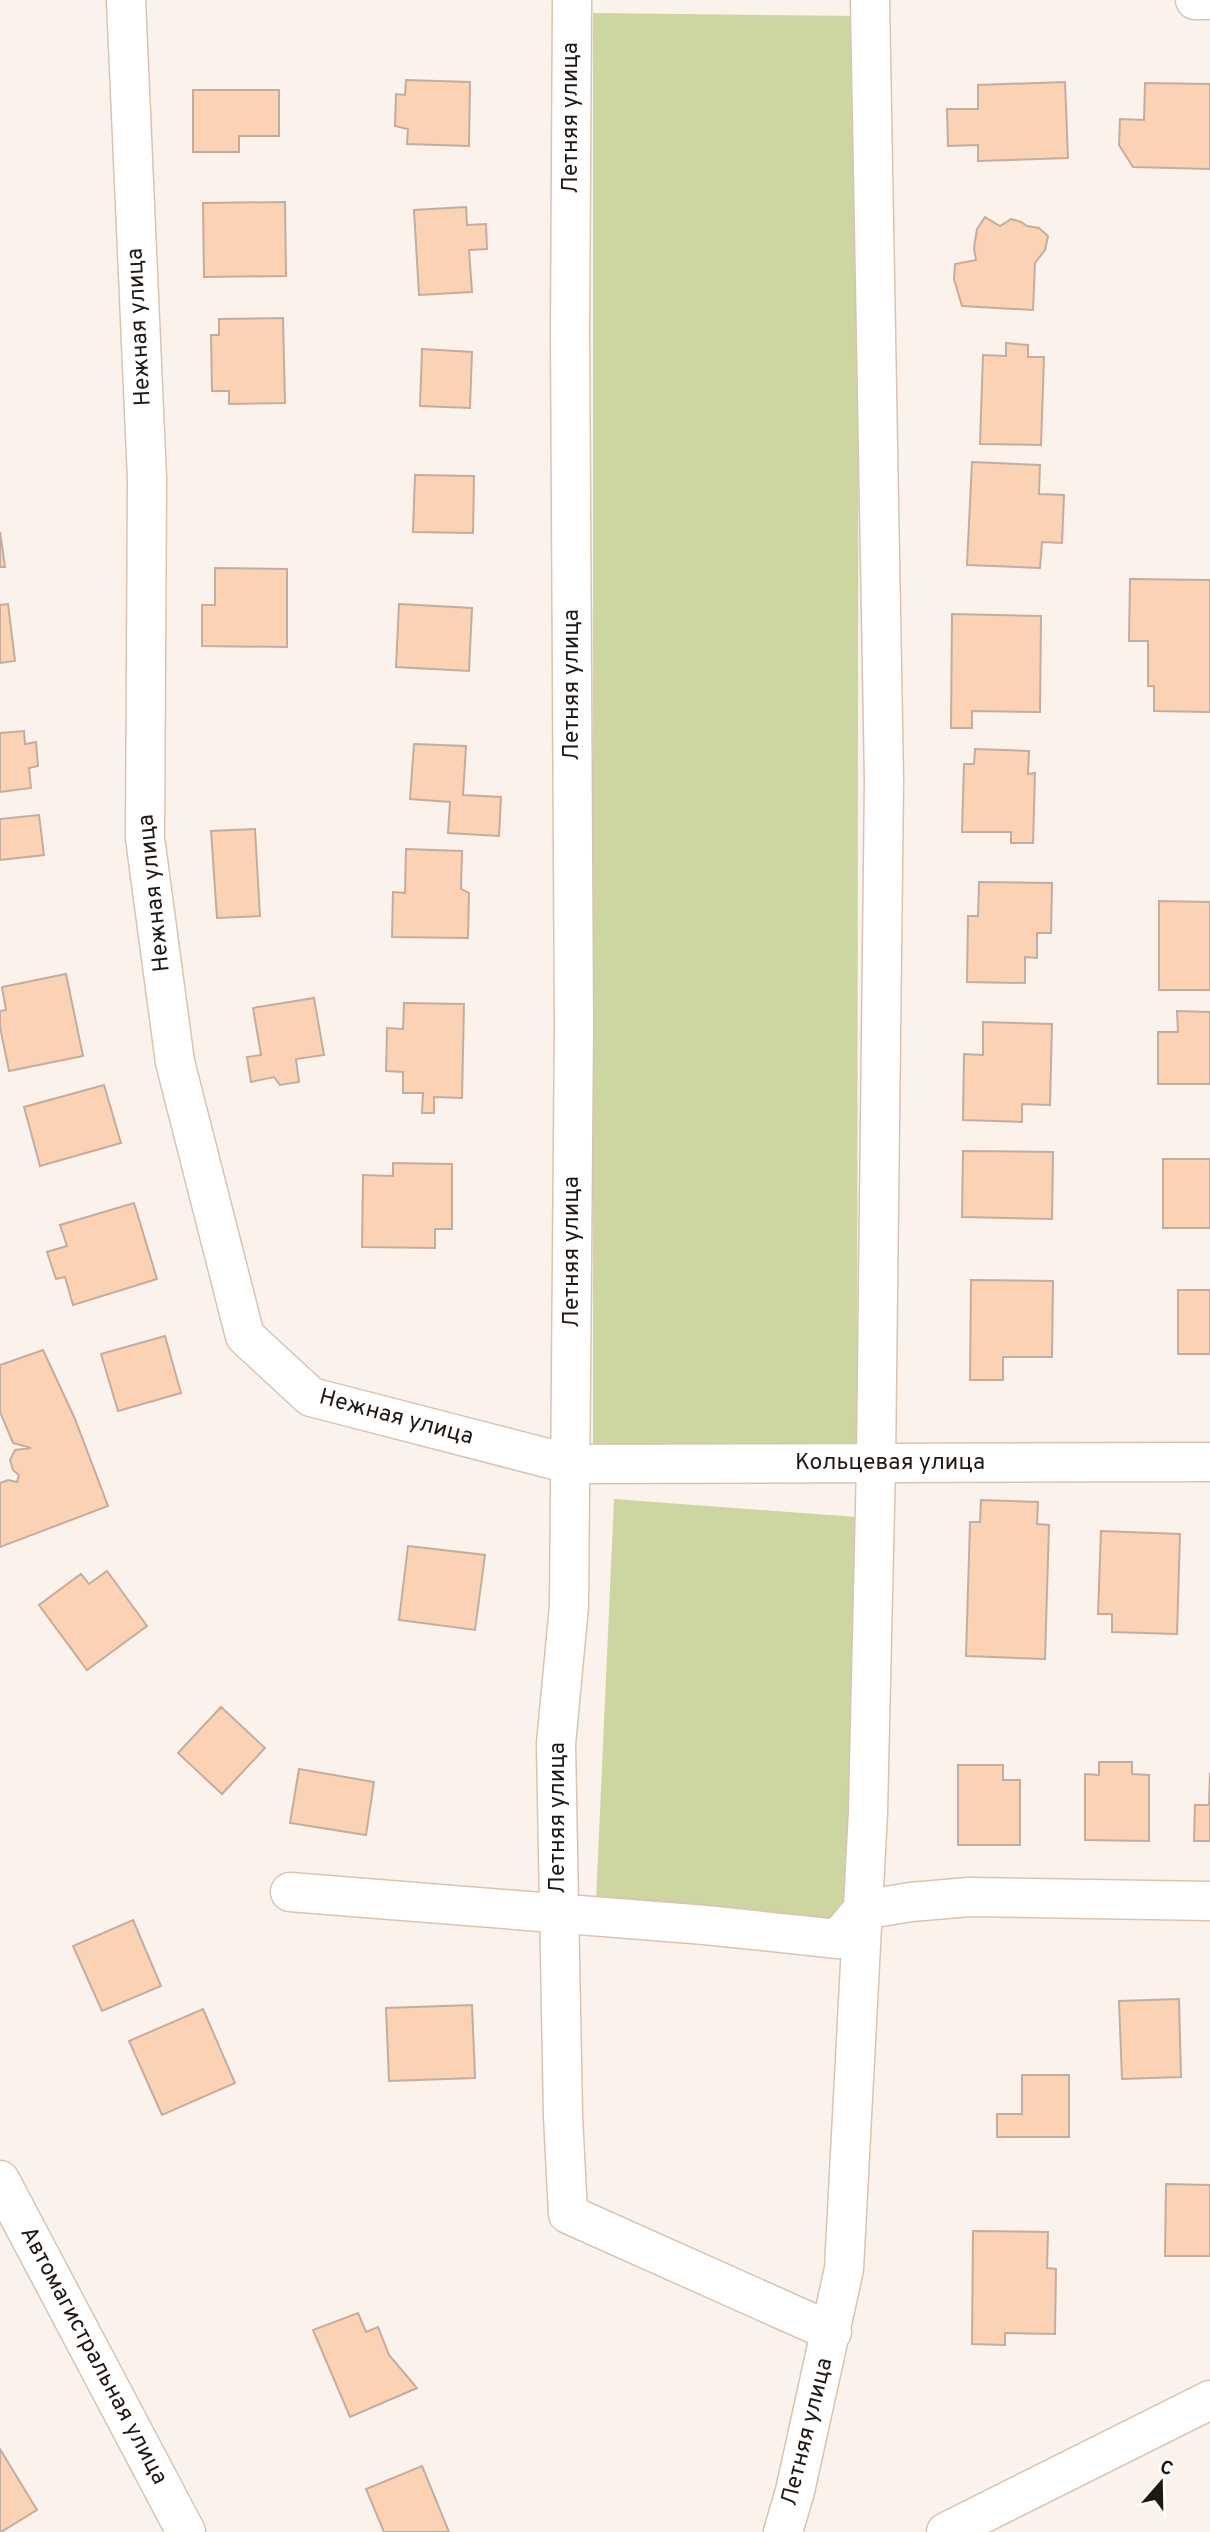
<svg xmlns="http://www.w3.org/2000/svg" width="1210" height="2532" viewBox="0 0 1210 2532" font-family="Overpass,sans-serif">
<rect width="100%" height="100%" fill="#fbf2eb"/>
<!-- green -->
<path fill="#cdd5a1" d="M593 13 859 16 857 1445H593Z
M614 1499 856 1517 848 1952 595 1923Z"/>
<!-- building -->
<path fill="#fcd2b4" stroke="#c4ad9e" stroke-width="2" d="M406 80 470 82 469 146 407 144 408 129 395 126 396 94 405 95Z
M1065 82 1068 158 978 161V145L948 146 947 109H978V85Z
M1145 83 1210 84V169L1133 167 1119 145 1120 119 1144 120Z
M193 90H279V136H239V152H193Z
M285 202 286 276 204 277 203 203Z
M466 207 467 225 486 224 487 249 469 250 472 292 419 295 414 210Z
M985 217 1000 226 1011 219 1021 222 1027 226 1039 228 1048 236 1045 250 1035 263 1033 310 962 306 954 279 955 264 976 260 974 248 977 229Z
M283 318 285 403 229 404V391H212L211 335H219V319Z
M1006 343 1028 345V357H1044L1041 445 980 444 983 355 1006 356Z
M422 349 472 352 470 408 420 406Z
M972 462 1040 465 1039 494 1064 495 1062 543 1042 542 1040 568 967 565Z
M415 475 474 476 473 533 413 532Z
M0 532 5 567H0Z
M215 568 287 569V647L202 646V605H215Z
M1130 579 1210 580V712L1154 711V686H1148V641H1129Z
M8 604 15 661 0 663V605Z
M399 604 472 608 469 671 396 667Z
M952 614 1041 616 1040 712 972 711V728H951Z
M24 731 25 744 36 742 38 766 29 768 31 788 0 792V733Z
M414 744 466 746 463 795 501 797 499 836 448 833 450 802 410 799Z
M975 749 1029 751 1028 774 1035 773 1033 843H1011V832H962L964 764H974Z
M39 815 44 855 0 860V819Z
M255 829 260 916 217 918 211 831Z
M406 849 462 851 461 889 469 893 468 938 392 937 393 892 405 893Z
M979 882 1052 883 1051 933H1037V958L1025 957V983L967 982 968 916H978Z
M1159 901 1210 902V990H1159Z
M66 974 83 1056 9 1071 0 1027V1011L6 1010 2 987Z
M314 998 324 1055 296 1059 299 1082 280 1085 274 1077 251 1082 247 1057 261 1055 253 1008Z
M404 1003 464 1004 462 1098 434 1097V1113H422L423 1093H403V1072L386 1071 387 1028 403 1029Z
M1177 1011 1210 1012V1084H1158V1032H1178Z
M983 1022 1052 1024 1050 1105 1022 1104V1122L963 1120 964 1054 983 1055Z
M104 1085 121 1143 40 1166 24 1107Z
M963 1151 1053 1152 1052 1219 962 1217Z
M1163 1159H1210V1228H1163Z
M393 1163 452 1164V1229H435V1248L362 1247 363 1175 393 1176Z
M134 1203 157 1279 73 1305 65 1277 56 1279 47 1252 67 1246 60 1225Z
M971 1280 1053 1281 1052 1357H1003V1380H970Z
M1178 1290H1210V1354H1178Z
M165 1336 181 1393 118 1411 101 1354Z
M43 1350 75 1419 108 1506 0 1547V1483L8 1480 17 1482 19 1475 13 1470 10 1460 15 1450 31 1448 13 1443 0 1412V1365Z
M981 1500 1038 1502 1037 1524 1049 1525 1045 1659 966 1656 970 1522H980Z
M1101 1531 1180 1534 1177 1634 1112 1632V1614H1098Z
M408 1546 485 1555 475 1630 399 1620Z
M107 1571 147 1626 87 1670 39 1605 81 1574 89 1584Z
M221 1707 265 1748 222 1794 178 1753Z
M1099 1762H1132V1774L1149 1775V1841L1085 1840V1774L1099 1775Z
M958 1765H1003V1780H1020V1845H958Z
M299 1769 374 1782 366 1835 290 1823Z
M1210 1773V1841H1194L1195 1805H1209Z
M133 1920 161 1986 102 2011 73 1946Z
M1179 1999 1181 2077 1122 2079 1119 2001Z
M472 2005 475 2078 389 2081 386 2008Z
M203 2009 235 2083 162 2115 129 2041Z
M1022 2075H1069V2137H997V2114H1022Z
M1166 2184 1210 2185V2256H1165Z
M973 2231 1048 2232 1047 2268 1056 2269 1055 2334 1005 2333V2345L972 2344Z
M358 2313 366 2332 378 2327 389 2355 417 2388 350 2417 313 2330Z
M0 2449 37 2510 1 2532H0Z
M422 2466 449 2532H384L366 2489Z"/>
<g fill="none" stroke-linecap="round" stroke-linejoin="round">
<defs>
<path id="minor" d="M126 0 147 479 145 838 175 1062 245 1336 311 1397 570 1464 1210 1462
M572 0 570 332 574 1026 569 1606 556 1744 563 2116 568 2214 832 2332
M1195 0H1210
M290 1892 705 1925 838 1939 862 1910 911 1902 969 1897 1210 1901
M0 2180 186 2532
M783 2532 795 2491 844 2269 868 1812 876 1463 884 781 870 0
M946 2532 1210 2400"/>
</defs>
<!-- minor casing -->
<use href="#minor" stroke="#dac3b3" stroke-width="41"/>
<!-- minor -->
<use href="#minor" stroke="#fff" stroke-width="38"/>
</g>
<g text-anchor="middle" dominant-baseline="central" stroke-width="5" stroke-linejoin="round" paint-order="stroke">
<!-- street labels -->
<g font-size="23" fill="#201812" stroke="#fff">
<text transform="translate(571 118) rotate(-90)">Летняя улица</text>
<text transform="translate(140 327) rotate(-93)">Нежная улица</text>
<text transform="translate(572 685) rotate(-90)">Летняя улица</text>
<text transform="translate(155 893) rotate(-96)">Нежная улица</text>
<text transform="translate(572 1252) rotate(-90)">Летняя улица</text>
<text transform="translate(396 1418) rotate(15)">Нежная улица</text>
<text x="890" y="1463">Кольцевая улица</text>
<text transform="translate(558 1818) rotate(-90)">Летняя улица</text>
<text transform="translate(93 2356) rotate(62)">Автомагистральная улица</text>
<text transform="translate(808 2432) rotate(-76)">Летняя улица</text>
</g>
</g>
<!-- north arrow -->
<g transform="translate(1161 2483) rotate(20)" stroke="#ffffff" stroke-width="5" paint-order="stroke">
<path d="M0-5L12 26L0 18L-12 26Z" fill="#201812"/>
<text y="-10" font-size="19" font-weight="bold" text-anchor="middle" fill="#201812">С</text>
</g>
</svg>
